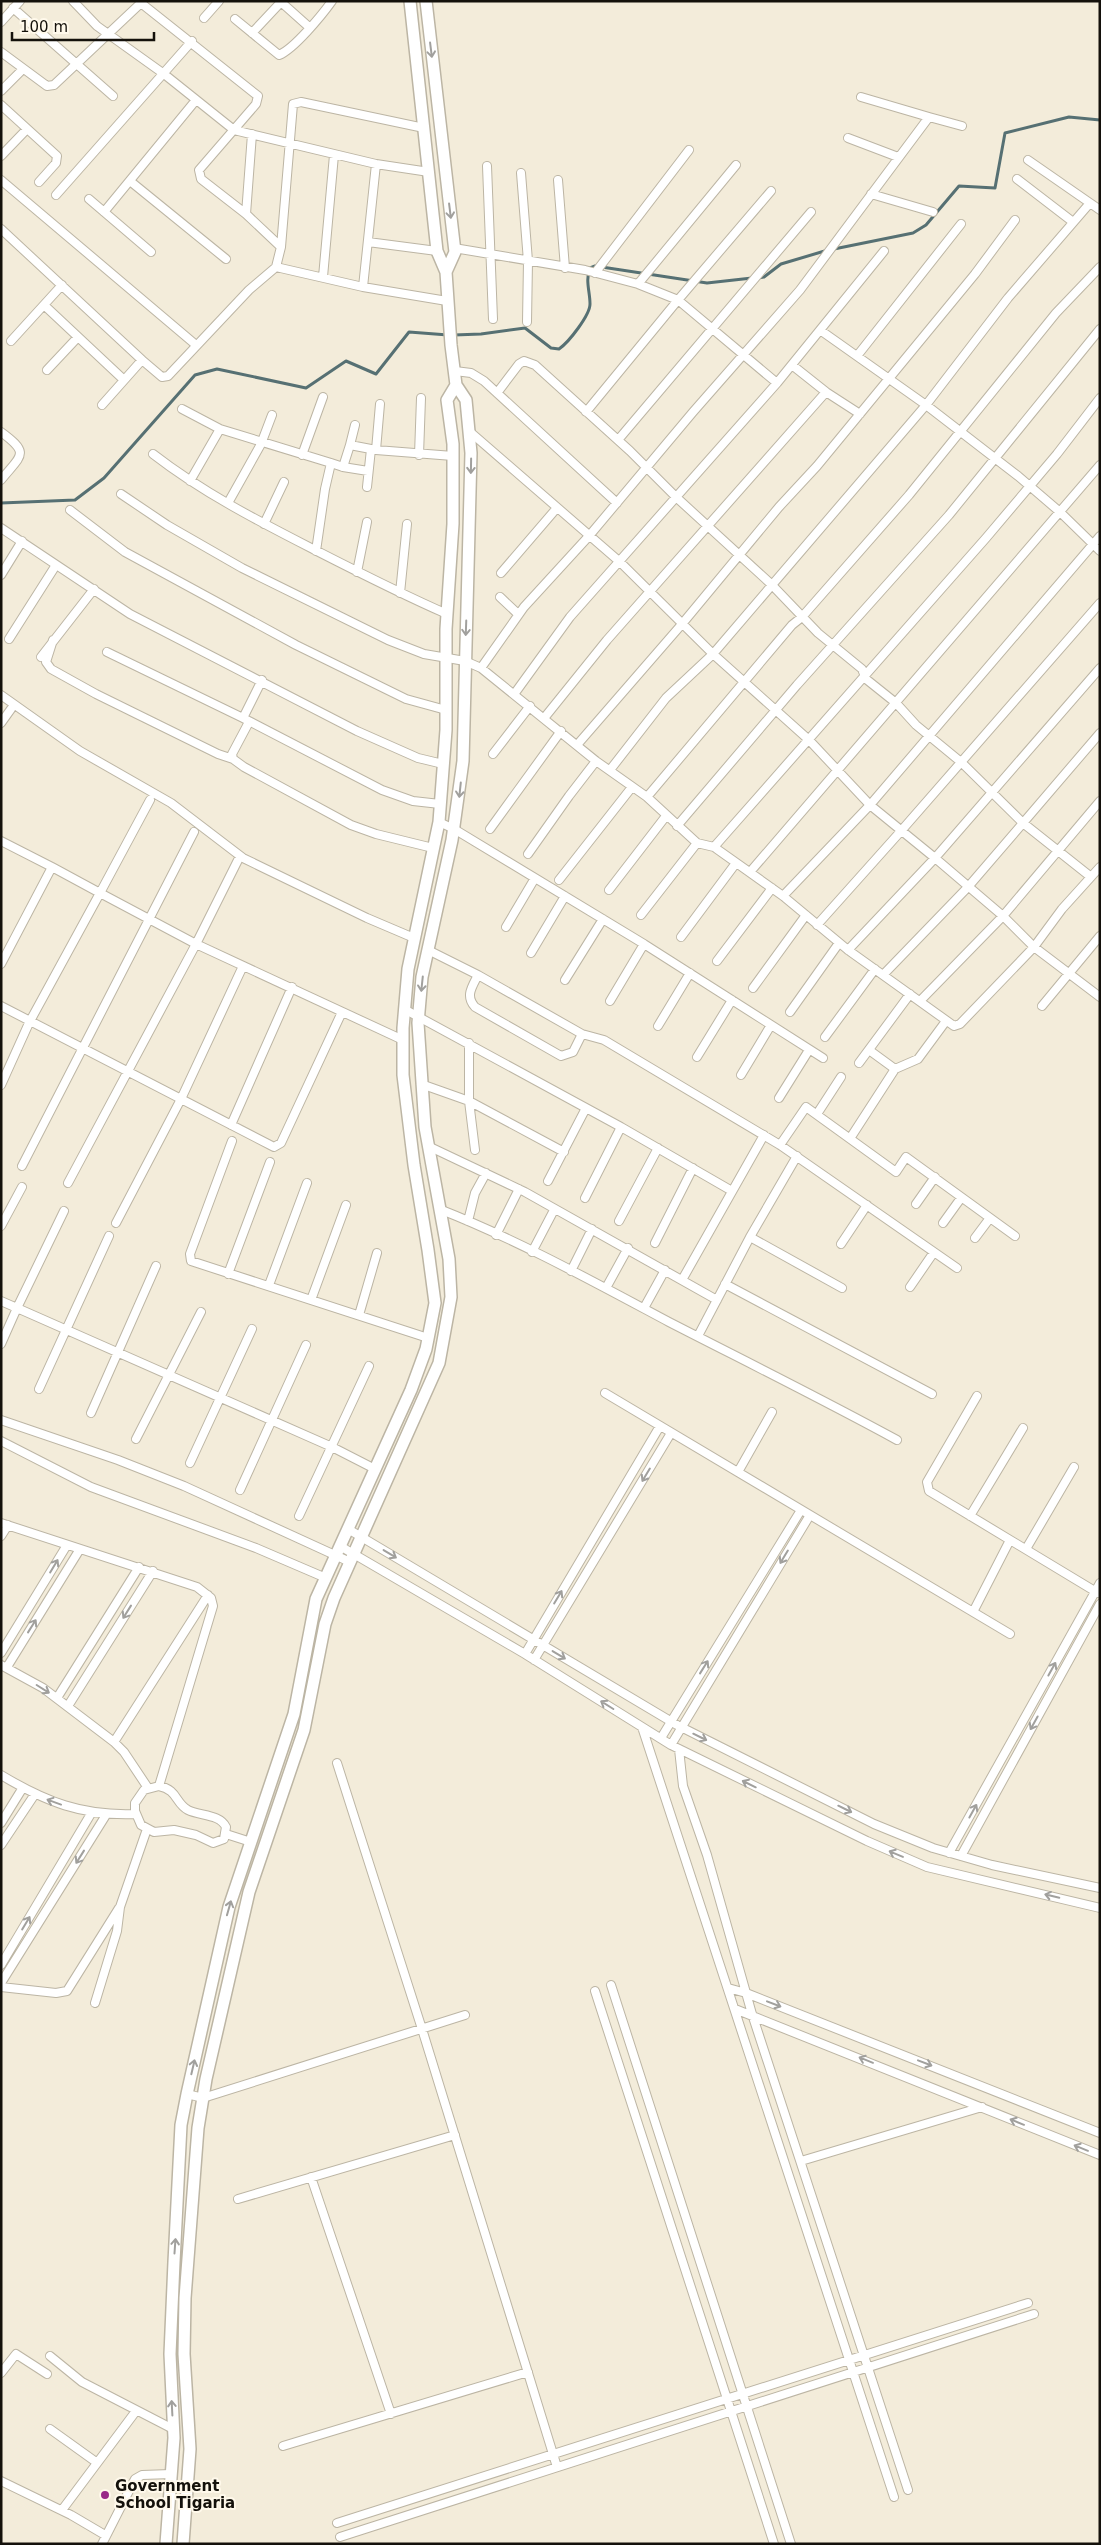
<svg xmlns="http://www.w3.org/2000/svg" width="1101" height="2545" viewBox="0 0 1101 2545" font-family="'DejaVu Sans',sans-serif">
<rect width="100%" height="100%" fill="#f3ecda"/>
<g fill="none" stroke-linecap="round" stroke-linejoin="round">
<!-- stream -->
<path stroke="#567073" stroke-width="3" d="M834 249 913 233 926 225 959 186 995 188 1005 133 1069 117 1100 120
M758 278 764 277 781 264 828 250
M454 335 481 334 525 328 551 348 559 349C569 342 590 315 590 304 590 291 585 281 590 268L595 266 707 283 752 278
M1 503 75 500 104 478 195 375 217 369 306 388 346 361 376 374 409 332 448 335"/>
<defs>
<path id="minor" d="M73 1 97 26 164 74 234 130 376 164 429 172
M281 2 309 27
M141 3 258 96 256 104 199 170 201 179 246 214
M13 8 113 96
M204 18 219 1
M235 19 279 55C294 49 322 15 332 1
M1 22 20 1
M252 33 282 1
M1 52 47 86 54 85 143 1
M1 91 20 72
M1 105 57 156 56 163 39 182
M929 117 962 126
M848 138 898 157
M1 156 27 129
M1028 160 1090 203
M487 166 493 319
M521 173 528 261 527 322
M1017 179 1073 222
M1 180 196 345
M558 180 565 268
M130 181 226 259
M871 194 933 212
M56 195 192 41
M89 199 151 252
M104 212 196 100
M1 229 142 360 102 405
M368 242 437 251
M281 247 293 104 301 102 424 128
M454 248 585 270 638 284 678 300 777 383
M276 267 363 287 447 301
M595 273 689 150
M323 277 334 155
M638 284 736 165
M363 287 376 164
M44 305 124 380
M820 330 884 251
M11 341 62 285
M857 356 961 224
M142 360 162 377 168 376 249 290 276 267 281 247 246 214 252 134
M792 365 826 392
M47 370 78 337
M455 371 471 373 484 381 617 503
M497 393 519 364 524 361 535 365 630 451 676 497 771 584 818 633 862 669 866 679 896 703 916 725 961 762 1023 823 968 887 883 975
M182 409 220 429
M586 412 678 300 771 191
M469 431 620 562 713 654 809 740 870 805 935 858 1003 916 1034 947 1100 997
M1 432C31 454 21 455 1 480
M618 440 811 212
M350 445 355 425
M376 450 453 456
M153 454C202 492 258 521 313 549 358 572 401 594 447 614
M302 455 323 397
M419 455 421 398
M343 467 368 471
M190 481 220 429 331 463
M367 487 371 449
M121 494 167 525 242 568 388 640 424 654 465 661 481 668 596 761 647 797 697 843 714 847 783 896 848 950 954 1026 960 1024 1034 947 1062 909 1100 867
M228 503 261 444 272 415
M70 510 125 552 296 645 406 699 446 710
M264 524 284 482
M1 528 130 614 357 731 418 758 443 764
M316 551 325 489 331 463 343 467 350 445 376 450 380 404
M357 572 367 522
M501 573 556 509
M1 575 22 541
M400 593 407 524
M500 597 518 614
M9 639 56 565
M53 640 46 662 51 669 96 694 218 754 233 759
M107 652 243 718 382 790 413 801 440 804
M41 657 94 589
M481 668 524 607 589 536 693 412 800 290 929 117 861 97
M515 693 570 617 777 383 820 330 926 405 1008 298 1090 203 1100 210
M1 695 80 751 171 803 243 858 367 918 414 938
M545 717 607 640 826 392 860 414
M243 718 262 680
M249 722 232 754 233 759 244 767 351 825 376 834 433 848
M1 723 11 709
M577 745 682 624 779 507 817 466 975 274 1015 220
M493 754 530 706
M610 770 666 698 713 654 926 405 1018 476 1060 512 1100 551
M647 797 792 625 802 617 909 495 1056 313 1100 267
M150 800 100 893 196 944 238 860
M439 822 454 829 644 944 823 1058
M677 826 797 685 949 515 1100 329
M490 829 561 731
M1 841 52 867
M714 847 986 538 1057 454 1100 398
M528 854 569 796 596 761
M750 872 1100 465
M1091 877 1023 823 1100 733
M559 880 632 787
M609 890 666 816
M783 896 870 805 1100 536
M641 915 697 843
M817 925 901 831 1100 603
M506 927 535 878
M681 937 736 863
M428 950 478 975 582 1034 604 1040 780 1145 957 1268
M848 950 935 858 1100 668
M531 953 565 896
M717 961 772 888
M1 964 52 867 100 893 29 1023 1 1085
M478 975C472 987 465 996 475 1007L561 1056 573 1052 582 1034
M565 980 603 919
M753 988 806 915
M610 1001 644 944
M920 1001 1003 916 1100 801
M1 1006 274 1147 281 1143 342 1012
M1042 1006 1100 936
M404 1009 621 1127 732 1191
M790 1012 839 943
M658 1026 690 973
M825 1037 875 969
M469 1043V1101L475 1150
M869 1050 895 1069
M697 1057 732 1000
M859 1063 910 994
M741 1075 771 1025
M421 1084 469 1101 564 1152
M779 1098 809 1050
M817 1114 841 1077
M231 1125 292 987
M851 1137 895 1069 918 1059 946 1021
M232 1141 190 1254 191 1261 428 1338
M780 1145 806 1107 896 1172 906 1157 1015 1236
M428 1146 525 1192 717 1300
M22 1166 194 832
M548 1181 586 1108
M68 1183 196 944 403 1040
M585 1198 621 1127
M916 1204 935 1177
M439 1209C518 1240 594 1282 669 1322 745 1361 822 1399 897 1440
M468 1221 475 1193 486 1173
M619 1221 658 1148
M116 1223 181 1099 243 966
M943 1223 961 1198
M1 1226 22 1187
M496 1235 519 1189
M750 1237 842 1288
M975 1238 990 1218
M655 1243 693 1168
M841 1244 867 1205
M532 1252 554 1210
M571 1271 592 1229
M228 1274 270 1162
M682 1280 764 1135
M725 1284 932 1394
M269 1285 307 1183
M910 1287 934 1252
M606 1288 628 1248
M311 1300 346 1205
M1 1301 17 1308 64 1211
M644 1308 665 1270
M359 1315 377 1253
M698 1336 750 1237 797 1156
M1 1344 17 1308 332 1447 375 1469
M39 1389 109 1236
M605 1393 1010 1634
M977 1396 927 1482 929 1491 1098 1593
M91 1413 156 1266
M1 1420 118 1460 184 1486 350 1562
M136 1439 201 1312
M1 1441 91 1487 256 1548 326 1578
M190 1463 252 1329
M738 1472 772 1412
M240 1490 306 1345
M299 1516 369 1366
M970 1516 1023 1428
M1 1523 197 1587 211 1598 213 1606 159 1786
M348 1529 677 1725 874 1824 933 1848 992 1865 1100 1888
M1 1536 8 1525
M340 1546 525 1654 671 1745 867 1841 927 1867 1100 1908
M1026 1549 1074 1467
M973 1612 1010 1540
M1 1653 67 1545
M525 1654 660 1426
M534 1660 671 1433
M1 1665 43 1688 114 1742 124 1752 148 1788
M7 1667 80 1549
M57 1698 139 1567
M68 1706 153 1571
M642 1727 894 2497
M661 1738 801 1510
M114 1742 208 1595
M671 1745 810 1515
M679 1749 683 1786 707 1855 752 2014 908 2490
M337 1763 422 2029 557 2467
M1 1775C46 1802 82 1816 135 1814
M159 1786C178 1790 175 1803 188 1810 200 1816 220 1814 226 1827L224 1839 213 1843 196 1835 174 1830 154 1832 141 1825 135 1811V1803L144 1790Z
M1 1823 22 1789
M226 1834 251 1842
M1 1845 35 1794
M949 1853 1100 1583
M961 1856 1100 1604
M1 1965 92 1812
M1 1983 106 1815
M611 1985 791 2544
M1 1987 56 1993 67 1991 119 1908
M728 1988 746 1993 1100 2133
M595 1991 774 2544
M95 2003 117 1931 120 1907 147 1829
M735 2009 1100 2155
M187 2094 203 2098 465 2015
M801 2161 982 2107
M311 2177 391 2414
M238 2199 455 2135
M50 2356 82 2382 173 2429
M1 2373 16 2354 47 2374
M50 2429 96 2462
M283 2446 528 2372
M1 2481 71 2515 105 2535
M62 2510 136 2411
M337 2523 1028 2303
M340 2537 1034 2314
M102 2544 135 2479 142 2475 171 2474"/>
<path id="secondary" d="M426 1 455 252 446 272
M166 2544 174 2438 170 2354 174 2262 181 2125 187 2094 229 1907 294 1714 316 1599 411 1390 426 1349 435 1303 428 1250 414 1165 403 1075V1028L408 969 439 822 446 730V629L453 524V444L447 400 456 385
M183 2544 190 2449 184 2354 185 2298 198 2128 206 2079 249 1892 304 1730 325 1624 334 1598 439 1363 451 1297 449 1259 425 1127 418 1023 422 977 452 840 463 761 471 453 466 400 456 385 451 345 446 272 437 251 410 1"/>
</defs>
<!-- minor casing -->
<use href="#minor" stroke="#bcb5a4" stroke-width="10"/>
<!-- secondary casing -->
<use href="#secondary" stroke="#bcb5a4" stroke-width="14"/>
<!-- minor -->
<use href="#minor" stroke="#fff" stroke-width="8"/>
<!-- secondary -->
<use href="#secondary" stroke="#fff" stroke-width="11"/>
</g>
<!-- one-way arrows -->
<defs><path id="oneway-shaft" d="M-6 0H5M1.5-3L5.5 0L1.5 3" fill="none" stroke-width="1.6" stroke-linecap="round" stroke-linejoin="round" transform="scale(1.25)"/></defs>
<g stroke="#a1a09d">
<use href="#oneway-shaft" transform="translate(431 50) rotate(83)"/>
<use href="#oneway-shaft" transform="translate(450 211) rotate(83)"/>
<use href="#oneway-shaft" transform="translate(471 466) rotate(91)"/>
<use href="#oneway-shaft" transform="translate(466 628) rotate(92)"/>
<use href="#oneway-shaft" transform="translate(460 790) rotate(96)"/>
<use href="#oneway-shaft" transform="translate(422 984) rotate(96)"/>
<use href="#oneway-shaft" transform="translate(646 1475) rotate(121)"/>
<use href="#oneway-shaft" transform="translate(390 1554) rotate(31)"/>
<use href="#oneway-shaft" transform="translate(784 1557) rotate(121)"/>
<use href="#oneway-shaft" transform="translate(54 1566) rotate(-59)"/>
<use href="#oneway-shaft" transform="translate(558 1597) rotate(-59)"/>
<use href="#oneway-shaft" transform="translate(127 1612) rotate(122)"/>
<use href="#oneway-shaft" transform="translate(32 1626) rotate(-58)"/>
<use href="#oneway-shaft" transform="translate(559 1655) rotate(31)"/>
<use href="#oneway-shaft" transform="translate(704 1667) rotate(-58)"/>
<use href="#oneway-shaft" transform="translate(1052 1669) rotate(-61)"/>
<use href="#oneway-shaft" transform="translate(43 1689) rotate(32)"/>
<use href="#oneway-shaft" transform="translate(607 1705) rotate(-148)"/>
<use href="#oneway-shaft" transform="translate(1034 1723) rotate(119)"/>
<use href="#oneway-shaft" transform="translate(700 1737) rotate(26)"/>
<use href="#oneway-shaft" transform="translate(749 1784) rotate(-154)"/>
<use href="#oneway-shaft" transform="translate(54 1802) rotate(-160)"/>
<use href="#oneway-shaft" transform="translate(845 1809) rotate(26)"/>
<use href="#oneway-shaft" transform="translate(973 1811) rotate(-61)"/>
<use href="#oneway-shaft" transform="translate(896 1854) rotate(-157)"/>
<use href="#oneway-shaft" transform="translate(80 1857) rotate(122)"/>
<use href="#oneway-shaft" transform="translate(1052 1896) rotate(-167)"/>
<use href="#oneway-shaft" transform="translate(229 1908) rotate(-74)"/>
<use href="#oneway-shaft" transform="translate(26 1923) rotate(-59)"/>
<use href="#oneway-shaft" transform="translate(774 2004) rotate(21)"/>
<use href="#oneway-shaft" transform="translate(866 2060) rotate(-158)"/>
<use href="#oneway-shaft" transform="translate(925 2063) rotate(21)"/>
<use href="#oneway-shaft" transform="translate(193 2067) rotate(-77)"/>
<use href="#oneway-shaft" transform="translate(1017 2122) rotate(-158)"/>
<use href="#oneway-shaft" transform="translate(1081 2148) rotate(-158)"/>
<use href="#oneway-shaft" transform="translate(175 2246) rotate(-86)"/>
<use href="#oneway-shaft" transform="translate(172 2408) rotate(-93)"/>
</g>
<!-- markers -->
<circle fill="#9a2a88" stroke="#fff9eb" stroke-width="2" cx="105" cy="2495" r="5"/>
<g text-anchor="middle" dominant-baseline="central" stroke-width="4" stroke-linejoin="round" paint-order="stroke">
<!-- poi labels -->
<g font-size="15" font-weight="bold" fill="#14110b" stroke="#fff9eb" text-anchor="start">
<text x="115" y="2486">Government<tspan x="115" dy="17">School Tigaria</tspan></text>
</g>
</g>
<!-- border -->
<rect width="1101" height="2545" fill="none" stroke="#14110b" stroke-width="5"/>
<!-- scale -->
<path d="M12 32v8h142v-8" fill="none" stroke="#14110b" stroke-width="2.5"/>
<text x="20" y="32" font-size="15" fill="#14110b" stroke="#fff9eb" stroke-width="4" paint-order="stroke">100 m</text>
</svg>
